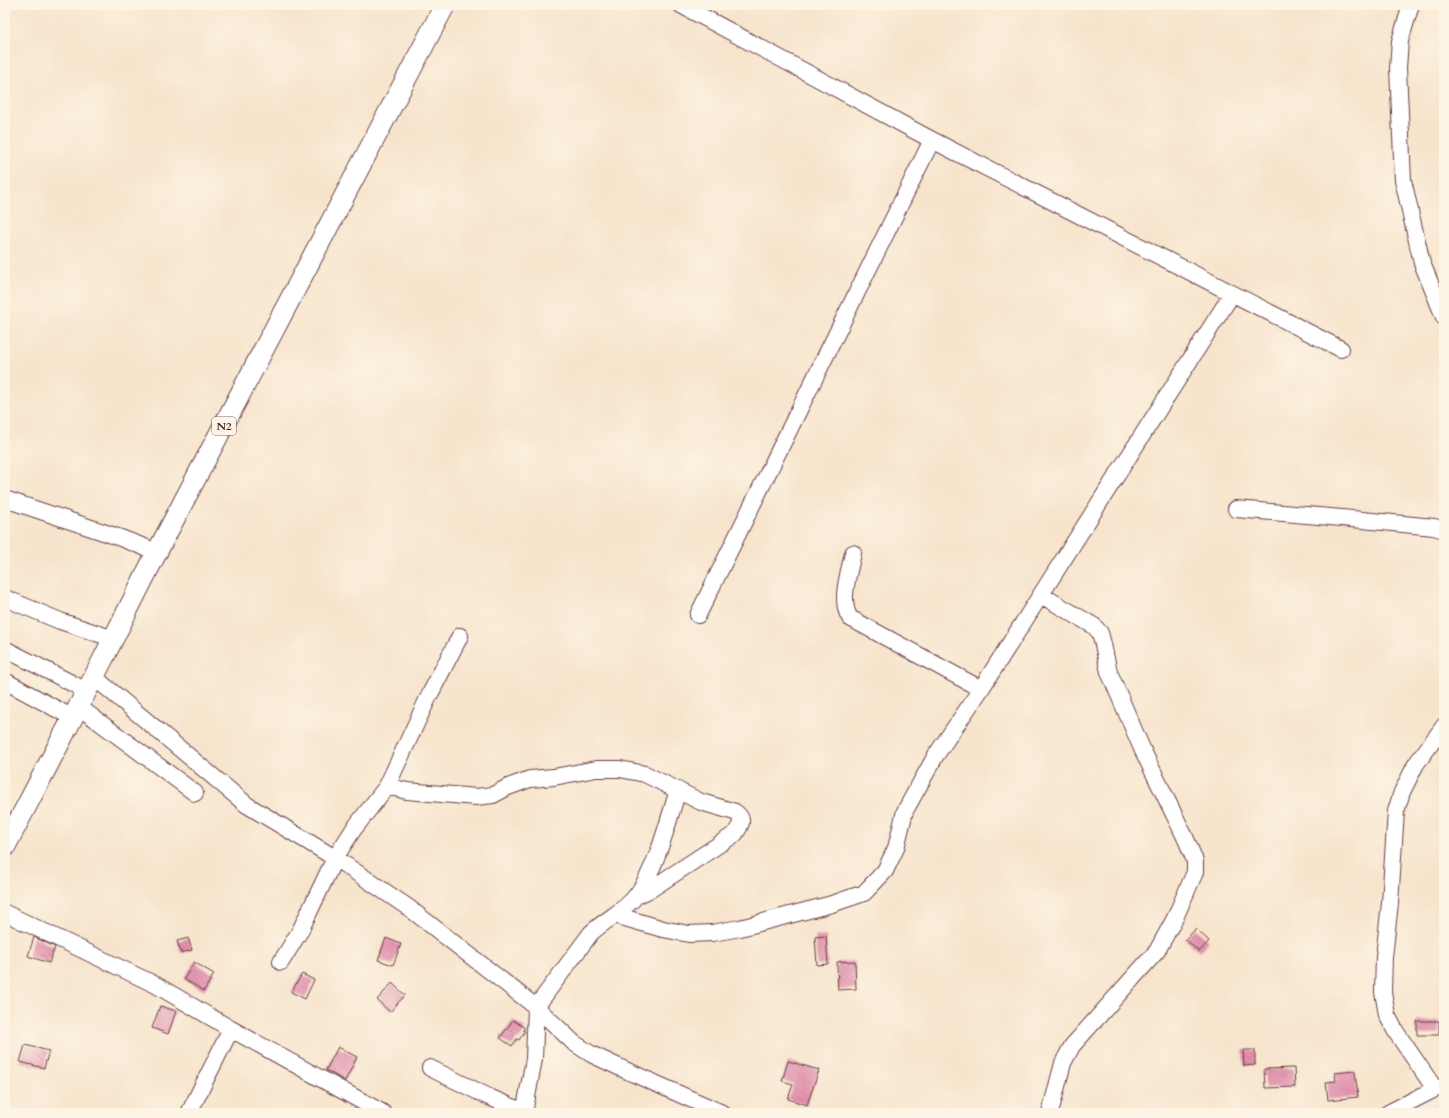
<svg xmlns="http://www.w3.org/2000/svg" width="1449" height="1118" viewBox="0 0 1449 1118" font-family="Cardo,serif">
<defs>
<pattern id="building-back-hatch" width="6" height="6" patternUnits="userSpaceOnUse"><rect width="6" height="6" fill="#e491ae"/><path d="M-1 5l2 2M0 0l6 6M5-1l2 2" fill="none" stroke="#bb768e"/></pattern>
</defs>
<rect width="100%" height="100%" fill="#fcf5e5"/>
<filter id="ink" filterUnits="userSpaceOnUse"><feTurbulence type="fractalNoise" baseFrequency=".025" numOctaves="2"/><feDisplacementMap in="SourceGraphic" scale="8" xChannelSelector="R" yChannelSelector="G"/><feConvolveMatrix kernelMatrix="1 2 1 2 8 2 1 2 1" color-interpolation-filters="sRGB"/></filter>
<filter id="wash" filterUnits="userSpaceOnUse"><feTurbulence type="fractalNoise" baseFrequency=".012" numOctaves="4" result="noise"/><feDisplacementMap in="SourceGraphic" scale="16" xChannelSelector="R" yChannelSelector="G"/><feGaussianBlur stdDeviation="0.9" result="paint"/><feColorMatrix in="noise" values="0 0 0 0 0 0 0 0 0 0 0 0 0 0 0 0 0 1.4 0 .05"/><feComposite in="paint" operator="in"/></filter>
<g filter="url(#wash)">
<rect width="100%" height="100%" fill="#f7e4cc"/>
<g id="blocks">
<!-- building -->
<path fill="url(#building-back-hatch)" d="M1196 929 1209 941 1199 952 1185 939Z
M826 936 828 964 817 965 815 937Z
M34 937 55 947 49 963 28 956Z
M188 938 192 950 181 953 177 941Z
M386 938 401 944 393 965 378 960Z
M855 961 856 989 838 990 837 962Z
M194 962 214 974 204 991 184 979Z
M302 974 314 980 305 999 291 992Z
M392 983 405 995 390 1012 377 1000Z
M160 1006 176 1011 168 1034 152 1028Z
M513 1020 525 1028 523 1030 525 1031 519 1040 517 1039 512 1046 500 1038Z
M1417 1021H1439V1035H1417Z
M25 1045 49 1051 44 1068 20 1062Z
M338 1047 357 1057 345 1081 326 1070Z
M1243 1050H1255V1065L1244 1066Z
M788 1061 819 1070 807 1105 788 1099 793 1084 782 1081Z
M1294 1068 1295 1087 1265 1088 1264 1069Z
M1355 1071 1358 1097 1328 1100 1326 1082 1336 1081 1335 1073Z"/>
</g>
</g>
<g filter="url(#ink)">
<use href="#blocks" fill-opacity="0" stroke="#643d43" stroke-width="1"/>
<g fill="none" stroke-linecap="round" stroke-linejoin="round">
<defs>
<path id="minor" d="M681 5 932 140 1341 349
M1411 5 1400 41 1398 68 1403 180 1422 263 1444 317
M5 499 118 537 157 552
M1236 509 1342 518 1434 527 1444 530
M853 553C849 573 839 601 850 618L981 689
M1041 595 1094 626 1100 633 1102 640 1109 672 1143 751 1186 839 1195 861V872L1175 918 1157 951 1072 1046 1063 1063 1050 1113
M5 598 60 621 114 639
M698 615 932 140
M5 649 87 691
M94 677 247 805 335 858 409 908 536 1007 574 1043 591 1054 623 1069 722 1113
M5 681 73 718
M79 707 195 793
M387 786 429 696 460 636
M5 913 156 985 231 1029 383 1113
M615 915 663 929 689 934 712 933 740 928 832 904 864 893 885 871 896 848 905 811 936 755 981 689 1232 294
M281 962 300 931 335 858 353 830 387 786 407 791 476 797 493 795 508 787 530 779 554 777 596 769H620L645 774 701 802 735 812C745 819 741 825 735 834L651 889 636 896
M430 1068 489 1097 524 1112
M1435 1089 1396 1032 1387 1015 1383 992 1384 957 1390 903 1396 811 1402 792 1416 764 1444 726
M189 1113 231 1029
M524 1113 534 1059 536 1007 591 933C605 920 624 911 636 896 656 870 668 822 678 790
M1388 1113 1435 1089 1444 1087"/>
<path id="major" d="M5 847 94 677 157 552 445 5"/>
</defs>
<!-- minor casing -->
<use href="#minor" stroke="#643d43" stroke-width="18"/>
<!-- major casing -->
<use href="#major" stroke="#643d43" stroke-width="22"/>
<!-- minor -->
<use href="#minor" stroke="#fff" stroke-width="16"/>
<!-- major -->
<use href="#major" stroke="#fff" stroke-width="20"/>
</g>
</g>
<g text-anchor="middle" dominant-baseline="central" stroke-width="4" stroke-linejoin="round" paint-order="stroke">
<!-- shield labels -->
<rect fill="#fcf5e5" stroke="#7f5f63" stroke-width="1" x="212" y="417" width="24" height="18" rx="3"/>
<g font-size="11" font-weight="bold" fill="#4a1f2b">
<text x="224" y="426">N2</text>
</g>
</g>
<!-- margin -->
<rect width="1449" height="1118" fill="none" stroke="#fcf5e5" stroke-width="20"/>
</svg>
